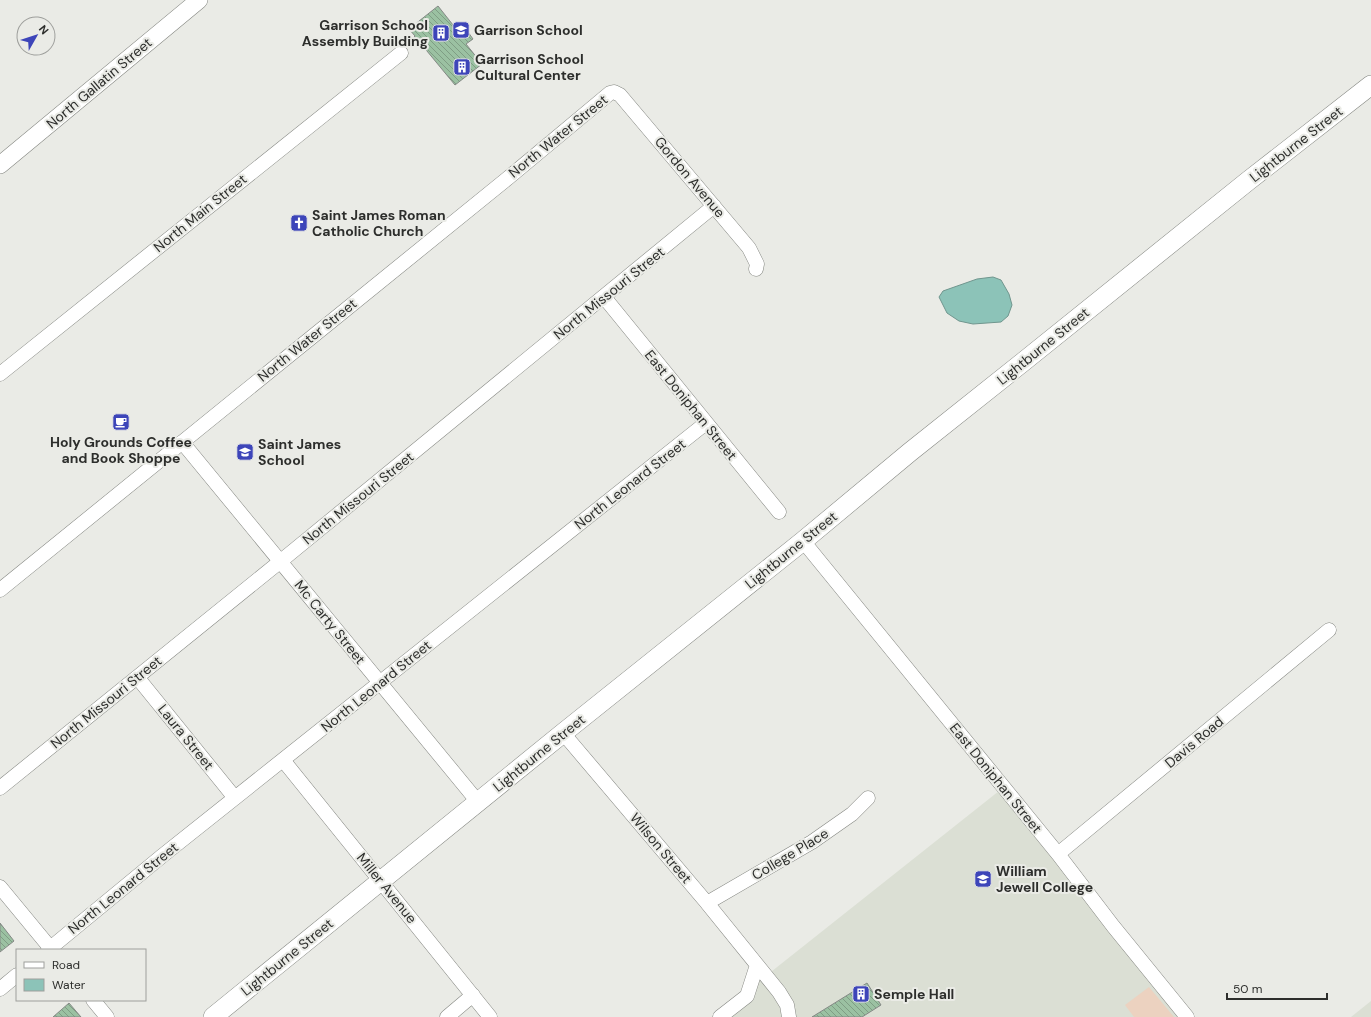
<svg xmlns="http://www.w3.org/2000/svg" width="1371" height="1017" viewBox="0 0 1371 1017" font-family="'DM Sans',sans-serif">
<defs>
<pattern id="building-back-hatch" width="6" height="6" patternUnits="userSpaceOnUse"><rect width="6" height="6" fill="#9bc1a2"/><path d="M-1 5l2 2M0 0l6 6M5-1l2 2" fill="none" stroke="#7f9d84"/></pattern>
</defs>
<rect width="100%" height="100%" fill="#eaebe6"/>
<!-- built -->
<path fill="#dbdfd4" d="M1004 787 1188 1017H714Z
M1371 1001V1017H1351Z"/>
<!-- pitch -->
<path fill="#ecd2c0" d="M1149 987 1174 1017H1134L1125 1005Z"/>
<!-- water -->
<path fill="#8cc3b8" stroke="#70968e" d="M993 277 1001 280 1009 294 1012 305 1008 316 1001 322 973 324 959 321 947 313 939 297 943 291 977 279Z"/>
<!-- building -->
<path fill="url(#building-back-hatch)" stroke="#858986" d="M438 6 457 30 463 25 473 39 466 44 482 64 455 85 422 45 419 48 412 39 415 36 409 29Z
M0 923 14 941 0 952Z
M867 983 881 1005 862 1017H812Z
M69 1003 81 1017H53Z"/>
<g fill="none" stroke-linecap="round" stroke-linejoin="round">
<defs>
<path id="minor" d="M604 297 779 512
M0 374 401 53
M182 442 478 802
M803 541 1058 854 1113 926 1187 1017
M0 590 508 178 610 93 614 92 620 95 749 248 757 264 756 269
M137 677 235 798
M563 733 707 903 779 992 787 1005 789 1017
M283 760 490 1017
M0 788 287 556 714 206
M1058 854 1329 630
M0 887 52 950
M707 903 812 842 852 814 868 798
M48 950 162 856 706 423
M0 989 17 975
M93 1000 107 1017
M447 1017 473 995
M720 1017 747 996 757 965"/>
<path id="tertiary" d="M0 165 199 0"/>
<path id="secondary" d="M213 1017 563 733 803 541 910 452 1023 362 1248 181 1371 85"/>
</defs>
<!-- minor casing -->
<use href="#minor" stroke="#848681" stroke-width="15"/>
<!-- tertiary casing -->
<use href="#tertiary" stroke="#848681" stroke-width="18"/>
<!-- secondary casing -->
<use href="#secondary" stroke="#848681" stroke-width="20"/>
<!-- minor -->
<use href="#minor" stroke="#fff" stroke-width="14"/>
<!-- tertiary -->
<use href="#tertiary" stroke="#fff" stroke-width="17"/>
<!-- secondary -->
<use href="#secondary" stroke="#fff" stroke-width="19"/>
</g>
<!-- icons -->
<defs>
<symbol id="school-square" viewBox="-11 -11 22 22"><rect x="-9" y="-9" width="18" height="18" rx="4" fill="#3d45b9" stroke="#eaebe6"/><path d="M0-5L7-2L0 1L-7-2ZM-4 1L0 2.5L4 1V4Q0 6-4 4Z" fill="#fff"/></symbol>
<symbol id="building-square" viewBox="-11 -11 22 22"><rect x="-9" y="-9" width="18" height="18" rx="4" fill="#3d45b9" stroke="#eaebe6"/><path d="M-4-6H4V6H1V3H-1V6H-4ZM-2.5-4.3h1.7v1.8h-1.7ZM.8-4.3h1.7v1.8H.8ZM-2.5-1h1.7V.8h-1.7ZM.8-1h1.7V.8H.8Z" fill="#fff"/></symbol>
<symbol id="church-square" viewBox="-11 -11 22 22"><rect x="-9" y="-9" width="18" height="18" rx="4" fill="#3d45b9" stroke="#eaebe6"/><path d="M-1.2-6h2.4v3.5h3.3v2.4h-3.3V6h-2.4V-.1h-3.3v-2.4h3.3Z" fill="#fff"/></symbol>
<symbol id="cafe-square" viewBox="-11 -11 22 22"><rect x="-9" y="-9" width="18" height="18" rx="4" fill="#3d45b9" stroke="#eaebe6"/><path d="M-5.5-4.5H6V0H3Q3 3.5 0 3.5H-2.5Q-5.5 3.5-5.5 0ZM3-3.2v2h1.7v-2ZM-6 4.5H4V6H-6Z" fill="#fff"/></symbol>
<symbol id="university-square" viewBox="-11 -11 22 22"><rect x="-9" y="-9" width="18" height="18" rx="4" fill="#3d45b9" stroke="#eaebe6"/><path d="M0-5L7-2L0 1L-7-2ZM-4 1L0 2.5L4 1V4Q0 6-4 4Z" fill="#fff"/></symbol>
</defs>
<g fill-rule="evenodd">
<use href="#school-square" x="451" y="20" width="20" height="20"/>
<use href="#building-square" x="431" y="23" width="20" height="20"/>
<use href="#building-square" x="452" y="57" width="20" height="20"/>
<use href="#church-square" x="289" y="213" width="20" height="20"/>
<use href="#cafe-square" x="111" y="412" width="20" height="20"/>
<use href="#school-square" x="235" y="442" width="20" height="20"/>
<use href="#university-square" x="973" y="869" width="20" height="20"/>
<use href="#building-square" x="851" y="984" width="20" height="20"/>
</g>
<g text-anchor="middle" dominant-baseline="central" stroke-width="4" stroke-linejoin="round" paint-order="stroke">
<!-- poi labels -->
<g font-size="14" font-weight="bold" fill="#2d2e2c" stroke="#eaebe6" text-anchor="start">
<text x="428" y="25" text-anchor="end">Garrison School<tspan x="428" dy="16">Assembly Building</tspan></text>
<text x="474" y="30">Garrison School</text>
<text x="475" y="59">Garrison School<tspan x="475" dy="16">Cultural Center</tspan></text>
<text x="312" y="215">Saint James Roman<tspan x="312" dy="16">Catholic Church</tspan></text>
<text x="121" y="442" text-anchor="middle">Holy Grounds Coffee<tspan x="121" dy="16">and Book Shoppe</tspan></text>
<text x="258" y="444">Saint James<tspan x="258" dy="16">School</tspan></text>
<text x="996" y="871">William<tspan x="996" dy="16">Jewell College</tspan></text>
<text x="874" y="994">Semple Hall</text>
</g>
<!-- street labels -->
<g font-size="14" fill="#2d2e2c" stroke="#eaebe6">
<text transform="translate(99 83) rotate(-40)">North Gallatin Street</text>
<text transform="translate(558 136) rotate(-39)">North Water Street</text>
<text transform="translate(1296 144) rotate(-38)">Lightburne Street</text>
<text transform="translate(690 177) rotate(50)">Gordon Avenue</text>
<text transform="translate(200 213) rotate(-39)">North Main Street</text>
<text transform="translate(609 293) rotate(-39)">North Missouri Street</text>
<text transform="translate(307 340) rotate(-39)">North Water Street</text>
<text transform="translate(1043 346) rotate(-39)">Lightburne Street</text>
<text transform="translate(691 405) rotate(51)">East Doniphan Street</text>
<text transform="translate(630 484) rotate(-38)">North Leonard Street</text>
<text transform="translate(358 498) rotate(-39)">North Missouri Street</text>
<text transform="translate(791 550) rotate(-39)">Lightburne Street</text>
<text transform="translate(330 622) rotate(51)">Mc Carty Street</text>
<text transform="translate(376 686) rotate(-39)">North Leonard Street</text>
<text transform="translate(106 702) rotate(-39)">North Missouri Street</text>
<text transform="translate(186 737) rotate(51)">Laura Street</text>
<text transform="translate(1194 742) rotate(-40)">Davis Road</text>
<text transform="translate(539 753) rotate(-39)">Lightburne Street</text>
<text transform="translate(996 778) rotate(51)">East Doniphan Street</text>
<text transform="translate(661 848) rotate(50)">Wilson Street</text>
<text transform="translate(790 854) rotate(-31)">College Place</text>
<text transform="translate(123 888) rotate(-39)">North Leonard Street</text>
<text transform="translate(387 888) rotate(51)">Miller Avenue</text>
<text transform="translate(287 957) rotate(-39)">Lightburne Street</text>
</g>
</g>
<!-- legend -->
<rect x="16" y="949" width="130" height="52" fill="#eaebe6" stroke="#9e9f9c"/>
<rect x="24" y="962" width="20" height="6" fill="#ffffff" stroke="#9e9f9c"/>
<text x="52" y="969" font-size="12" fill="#2d2e2c">Road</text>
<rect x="24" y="979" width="20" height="12" fill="#8cc3b8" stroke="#9e9f9c"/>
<text x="52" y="989" font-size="12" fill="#2d2e2c">Water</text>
<!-- north arrow -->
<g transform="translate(36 36) rotate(51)"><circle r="19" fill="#eaebe6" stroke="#9e9f9c"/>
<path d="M0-3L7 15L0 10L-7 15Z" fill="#3d45b9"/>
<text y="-6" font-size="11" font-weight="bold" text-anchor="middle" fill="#2d2e2c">N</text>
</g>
<!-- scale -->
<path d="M1227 993v6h100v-6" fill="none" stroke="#2d2e2c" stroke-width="2"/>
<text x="1233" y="993" font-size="12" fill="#2d2e2c" stroke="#eaebe6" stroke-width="3" paint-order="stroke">50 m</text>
</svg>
